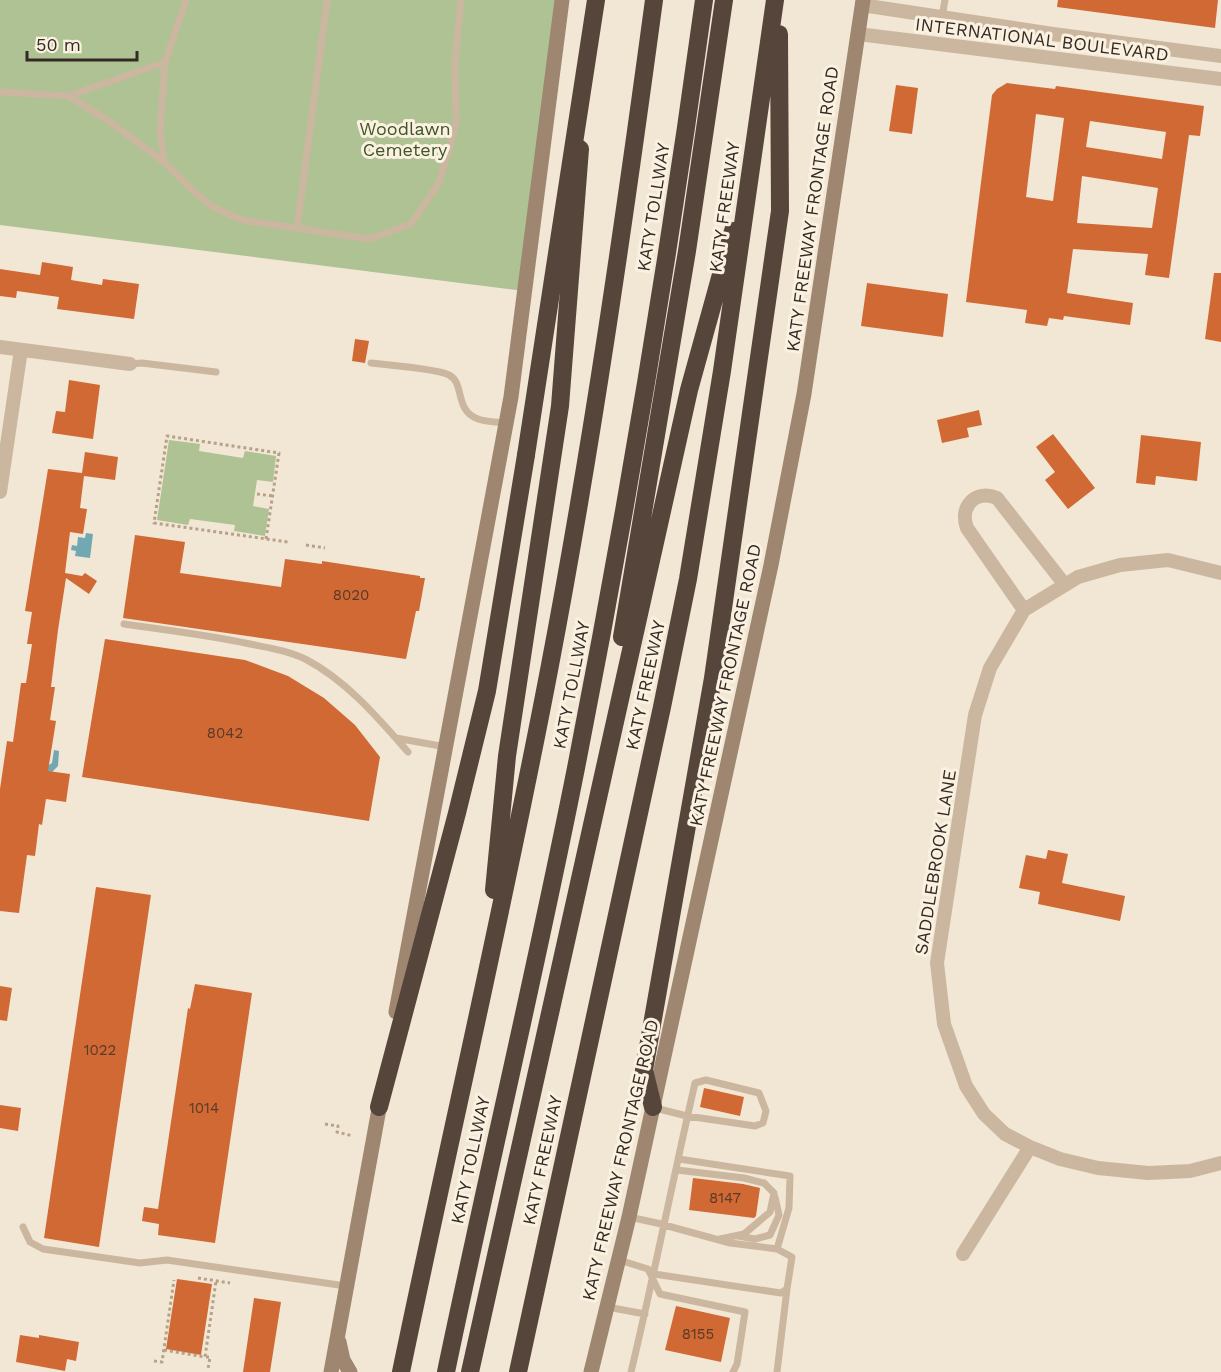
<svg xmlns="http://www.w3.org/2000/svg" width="1221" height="1372" viewBox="0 0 1221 1372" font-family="'Work Sans',sans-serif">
<rect width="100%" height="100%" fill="#f2e7d4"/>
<!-- green -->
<path fill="#aec294" d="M0 0H562L524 291 0 225Z
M169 440 200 444 199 451 243 458 245 451 276 456 273 482 257 480 253 506 269 509 265 536 234 531 235 525 190 519 188 525 157 520Z"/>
<!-- water -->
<path fill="#71a8b1" d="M86 533 93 534 90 558 75 556 76 551 71 550 72 545 77 546 78 537 85 538Z
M54 750 59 751 58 766 51 773 40 771 52 763Z"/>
<!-- building -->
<path fill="#d06934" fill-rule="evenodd" d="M1058 0H1218L1215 28 1057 7Z
M1007 83 1055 89 1056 86 1204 106 1200 136 1189 135 1169 278 1145 275 1148 254 1073 249 1067 293 1133 303 1130 325 1064 316 1063 320 1049 318 1047 326 1025 323 1027 310 966 302 992 95 997 89ZM1036 114 1064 118 1053 201 1026 197ZM1090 121 1166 132 1162 159 1086 147ZM1082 176 1158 188 1152 228 1077 223Z
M896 85 918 88 912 134 889 131Z
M42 262 73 267 71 280 102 285 103 279 139 284 134 319 57 309 59 297 17 291 16 298 0 296V269L40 275Z
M1214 273H1221V342L1205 339Z
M867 283 948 294 943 337 861 326Z
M355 339 369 341 365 363 352 361Z
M69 380 100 385 93 439 52 433 56 411 65 412Z
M979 410 982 425 967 428 969 437 942 443 937 420Z
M1053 434 1095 488 1068 509 1045 480 1055 472 1036 447Z
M1141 435 1201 442 1197 481 1156 476 1155 485 1136 483Z
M85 452 118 457 115 480 84 476 80 508 87 509 83 534 70 532 65 573 82 576 85 573 97 581 89 594 66 578 58 630 51 687H55L50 720 56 721 48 771 70 774 66 802 46 799 42 825 39 824 35 856 27 855 19 913 0 911V789L7 741 13 742 21 683H26L32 644H27L32 612 25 611 48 469 82 473Z
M135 535 185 542 180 573 281 587 285 559 322 564V561L420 576V578H425L419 611H416L406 659 123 618Z
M105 639 245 660 288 676 324 698 355 725 380 757 369 821 82 777Z
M1048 850 1068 854 1062 883 1125 896 1120 921 1038 904 1040 892 1019 888 1026 855 1046 859Z
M96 887 151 895 99 1247 44 1238Z
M195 984 252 993 215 1243 158 1235 159 1224 142 1221 144 1207 158 1209 188 1008 190 1009Z
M0 986 12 988 7 1021 0 1020Z
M704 1088 744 1097 740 1116 700 1107Z
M0 1105 21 1108 18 1131 0 1128Z
M693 1178 743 1184 760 1188 756 1216 754 1218 689 1210Z
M177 1279 212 1284 201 1355 166 1349Z
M254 1298 281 1302 270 1372H243Z
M676 1306 730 1318 721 1362 665 1350Z
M20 1335 39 1338V1335L79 1342 76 1361 67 1359 65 1371 16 1362Z"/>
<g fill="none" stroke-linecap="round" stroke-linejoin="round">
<!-- path -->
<path stroke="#b6a18a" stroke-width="3" stroke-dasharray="3 3" stroke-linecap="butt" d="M257 494 273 496
M266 539 279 453 167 436 154 523 288 542
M306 545 325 548
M325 1124 338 1126 337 1132 353 1136
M198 1278 230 1283
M164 1350 205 1357 216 1281
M206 1357H210L208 1369
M154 1361 162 1362 174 1280"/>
<!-- lane -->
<path stroke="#cbb7a0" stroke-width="7" d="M942 17 945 0
M0 92 69 96 110 122 164 162 194 192 213 207 242 220 369 239 411 224 439 183 456 124 455 62 461 0
M69 96 165 62
M164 162 160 130 165 62 186 0
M297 229 327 0
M371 363C387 365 439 369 449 375 465 383 454 410 478 419 486 422 497 422 505 423
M130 364 142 363 216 372
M124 624C166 630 208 635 250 644 270 648 289 651 307 660 347 681 379 719 408 752
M396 738 446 747
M677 1170 744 1178 764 1183 774 1193 770 1212 744 1234 720 1239
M629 1217 657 1223 730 1243 777 1249 789 1208 790 1176 679 1159
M23 1227 30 1242 43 1249 140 1263 167 1260 346 1286
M738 1236 755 1239 770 1235 779 1215 775 1197
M619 1260 648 1269 660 1294 745 1312 737 1364 733 1372
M654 1274 781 1293 787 1289 792 1257 777 1249
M607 1307 645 1314
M631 1372C654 1276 673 1179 695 1083L706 1080 759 1093 766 1111 763 1123 755 1126 687 1116 655 1108
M777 1372 787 1289"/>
<!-- street -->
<path stroke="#cbb7a0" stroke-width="14" d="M862 5 1053 34 1221 56
M858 34 1221 79
M0 347 130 364
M0 492 21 350
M1221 573 1168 560 1120 565 1078 577 1024 610 990 668 975 715 937 963 944 1024 966 1086 984 1114 1005 1134 1030 1147 1060 1159 1098 1168 1148 1173 1190 1171 1221 1163
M1024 610 967 528C959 507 975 489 997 498L1065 585
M963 1254 1030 1147"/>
<!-- secondary -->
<path stroke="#9e8671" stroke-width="15" d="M396 1012 511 397 562 0
M339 1342 343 1360 350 1372
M331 1372 381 1098
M591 1372 629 1217 771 565 804 394 863 0"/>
<!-- highway -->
<path stroke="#56453a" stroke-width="18" d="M622 637 687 251 724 0
M494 890 507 756 560 406 580 149
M379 1107 457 813 487 691 526 455
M653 1107 644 1070 713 678 780 211 779 34
M401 1372C450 1136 505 902 550 665 592 445 624 222 654 0
M446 1372C488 1170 536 970 576 768 626 514 669 257 704 0
M470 1372 689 390 733 231
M518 1372 662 707 688 579 722 371 775 0"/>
<!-- highway-bridge -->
<path stroke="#56453a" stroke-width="18" d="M526 455 596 0"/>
</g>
<g text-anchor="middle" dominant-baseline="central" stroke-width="6" stroke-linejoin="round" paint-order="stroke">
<!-- number labels -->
<g font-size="15" fill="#5b3a28">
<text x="351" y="595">8020</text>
<text x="225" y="733">8042</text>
<text x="100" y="1050">1022</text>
<text x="204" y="1108">1014</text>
<text x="725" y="1198">8147</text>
<text x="698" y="1334">8155</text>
</g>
<!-- street labels -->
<g font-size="18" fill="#342a24" stroke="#faf1e0">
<text transform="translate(1042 39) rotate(7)">INTERNATIONAL BOULEVARD</text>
<text transform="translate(653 207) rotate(-81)">KATY TOLLWAY</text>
<text transform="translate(724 207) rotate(-82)">KATY FREEWAY</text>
<text transform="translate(812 209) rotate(-82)">KATY FREEWAY FRONTAGE ROAD</text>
<text transform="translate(571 685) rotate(-79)">KATY TOLLWAY</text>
<text transform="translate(645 685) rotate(-78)">KATY FREEWAY</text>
<text transform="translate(725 685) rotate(-78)">KATY FREEWAY FRONTAGE ROAD</text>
<text transform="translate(935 862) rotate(-81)">SADDLEBROOK LANE</text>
<text transform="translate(470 1160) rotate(-78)">KATY TOLLWAY</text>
<text transform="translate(542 1160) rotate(-78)">KATY FREEWAY</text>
<text transform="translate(620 1160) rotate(-77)">KATY FREEWAY FRONTAGE ROAD</text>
</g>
<!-- park labels -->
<g font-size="18" fill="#3e5426" stroke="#faf1e0">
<text x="405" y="128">Woodlawn<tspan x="405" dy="21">Cemetery</tspan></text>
</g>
</g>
<!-- scale -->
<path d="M27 51v9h110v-9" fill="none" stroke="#342a24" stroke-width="3"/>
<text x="36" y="51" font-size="18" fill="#342a24" stroke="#faf1e0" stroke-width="4.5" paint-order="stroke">50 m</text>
</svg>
